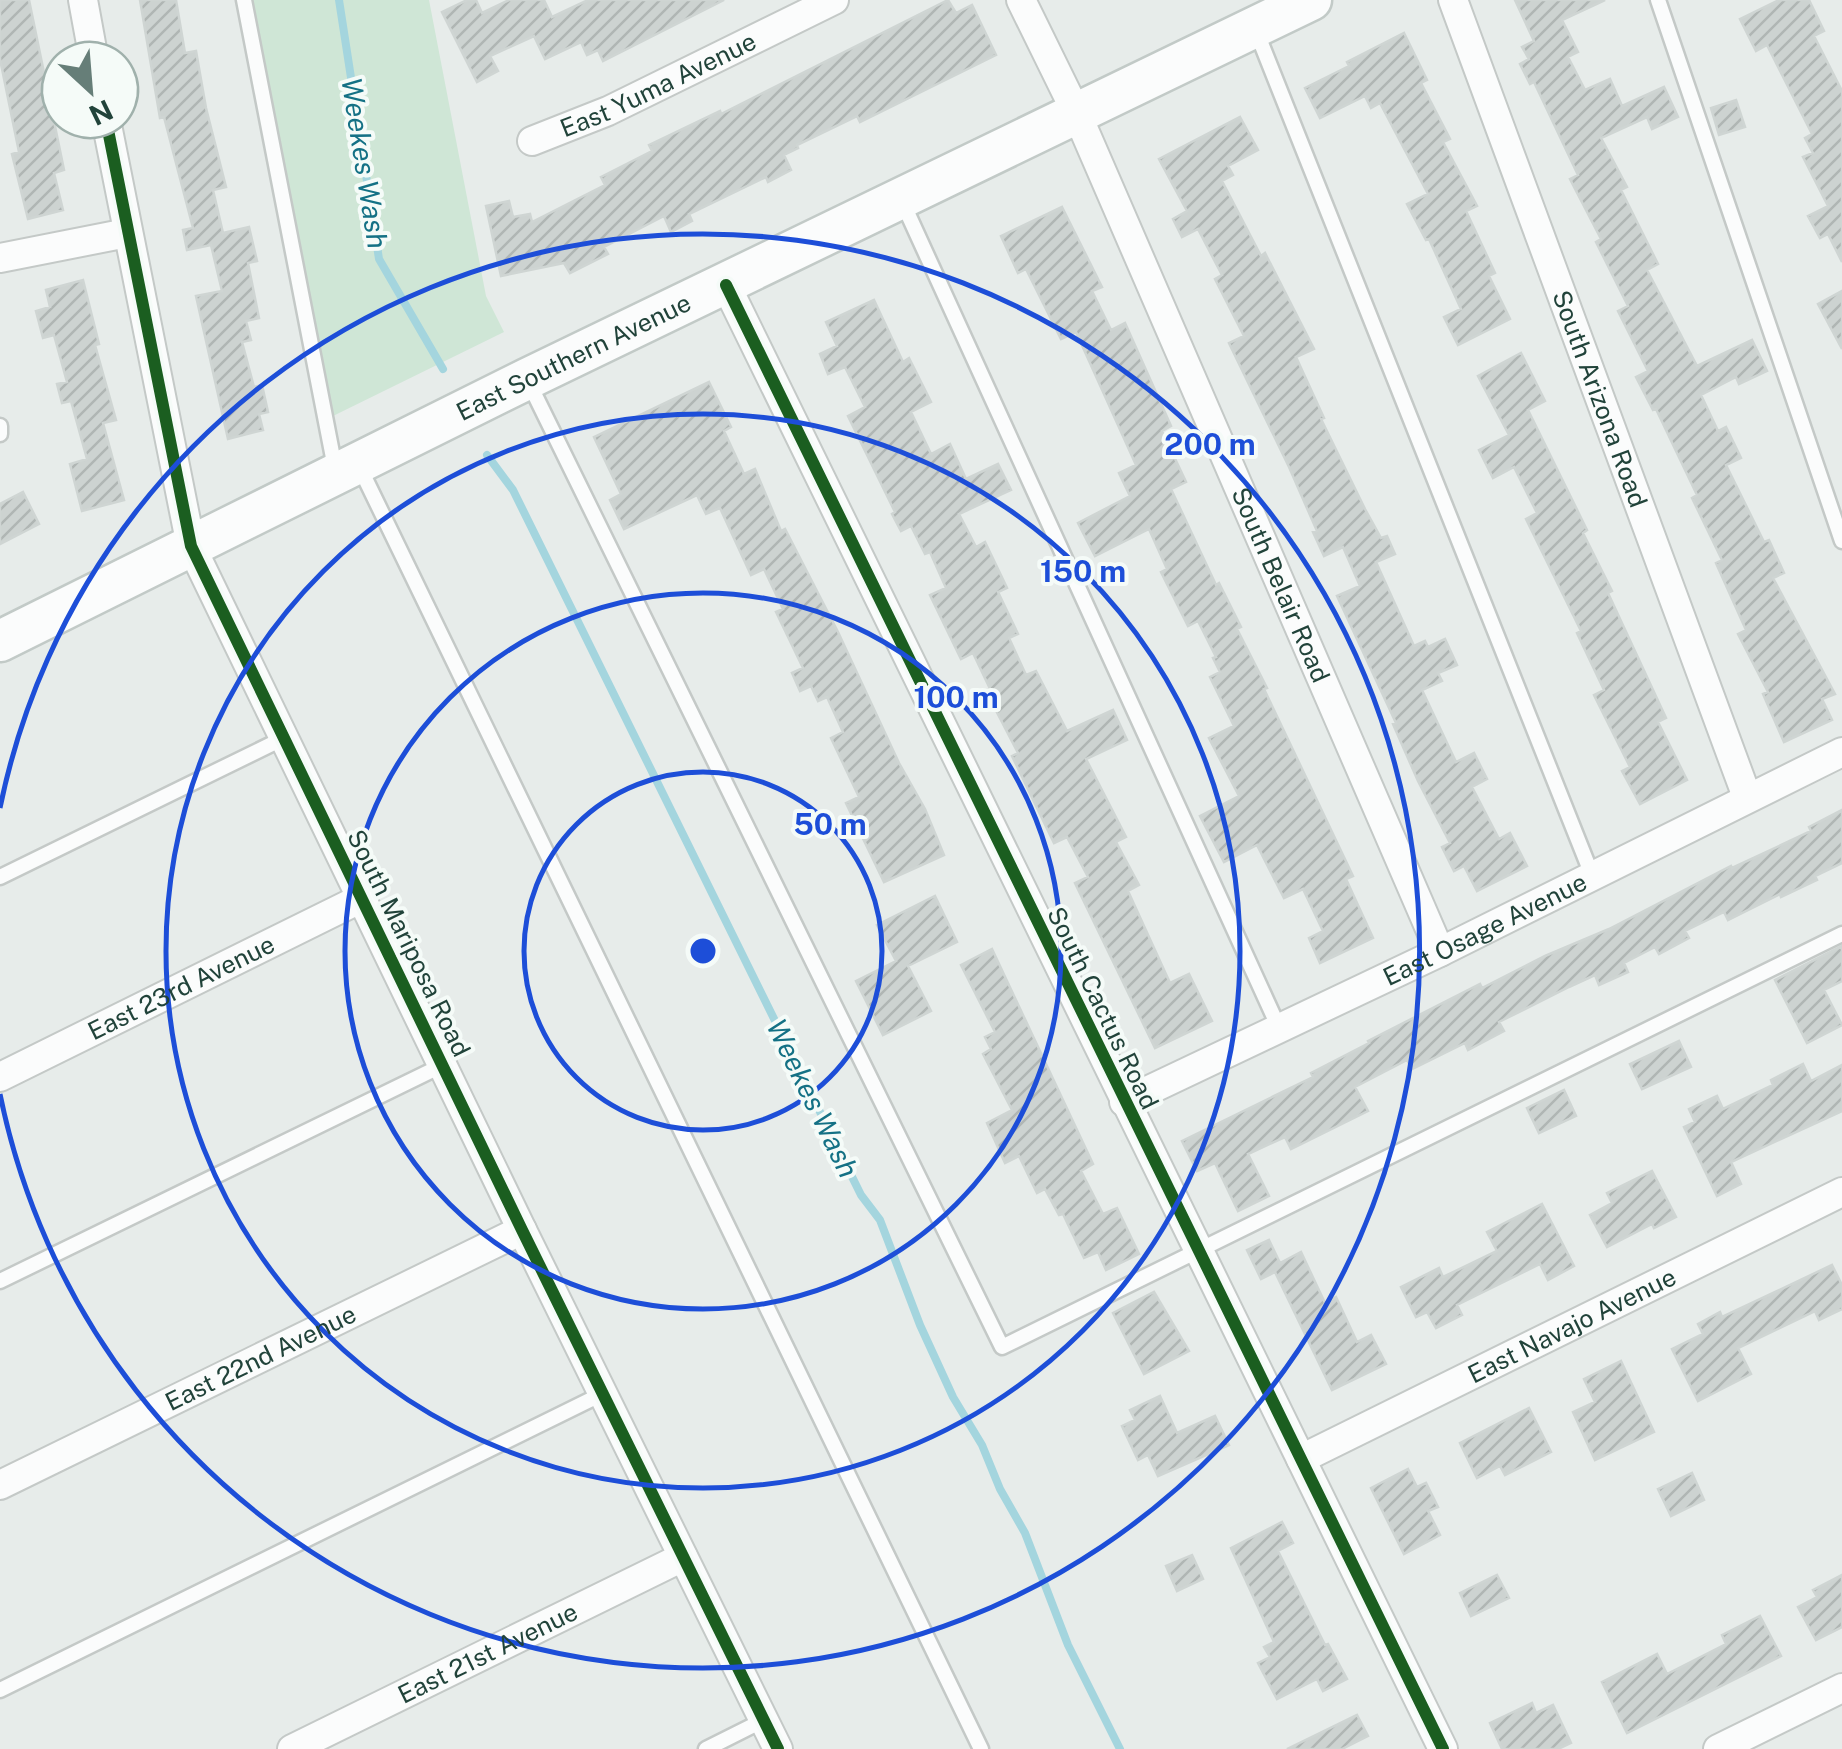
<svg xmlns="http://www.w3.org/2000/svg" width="1842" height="1749" viewBox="0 0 1842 1749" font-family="'Public Sans',sans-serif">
<defs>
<pattern id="building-hatch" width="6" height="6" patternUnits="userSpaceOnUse" patternTransform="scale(2.5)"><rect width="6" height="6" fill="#cdd3d1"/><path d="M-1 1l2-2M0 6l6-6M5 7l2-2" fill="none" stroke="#b0b6b4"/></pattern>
</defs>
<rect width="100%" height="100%" fill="#e7ecea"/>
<!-- grass -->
<path fill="#cfe6d6" d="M253 0H429L486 296 504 332 333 416Z"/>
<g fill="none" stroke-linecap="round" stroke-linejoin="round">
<!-- stream -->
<path stroke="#a4d5de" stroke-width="8" d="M339 0 379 259 443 369
M487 455 513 490 861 1195 880 1220 920 1325 953 1397 982 1445 1000 1489 1025 1533 1068 1645 1120 1749"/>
</g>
<!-- building -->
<path fill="url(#building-hatch)" stroke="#cfd5d3" stroke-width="2.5" d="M0 0H29L64 170 54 173 63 210 28 219 12 154 19 152 0 59Z
M140 0H176L185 53 196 51 206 108 226 187 213 190 223 233 249 227 257 261 248 263 259 318 246 321 251 340 242 342 254 387 262 385 268 412 259 414 263 430 228 439 196 296 222 291 211 245 187 250 183 230 193 228 164 117 160 118Z
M467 0H476L482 13 509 0H544L552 17 588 0H724L603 61 598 50 587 55 581 42 545 59 534 36 490 56 498 71 477 82 442 12Z
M948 0 956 13 972 5 996 55 860 122 857 116 797 145 798 148 784 155 791 170 768 182 766 177 689 214 692 221 671 232 664 216 604 247 608 254 570 273 564 263 501 276 486 206 509 201 513 217 530 214 532 222 605 185 601 177 652 151 649 145 720 111 721 114Z
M1515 0H1605L1562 20 1578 52 1568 57 1585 90 1610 79 1622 106 1664 87 1678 117 1652 129 1647 117 1601 138 1627 187 1621 190 1658 264 1647 270 1697 366 1752 340 1767 371 1739 384 1736 377 1701 395 1718 431 1726 427 1741 458 1726 465 1764 542 1769 540 1784 573 1773 578 1835 694 1822 699 1832 720 1784 742 1763 694 1768 692 1738 634 1746 630 1716 563 1722 560 1692 498 1697 495 1656 409 1653 410 1636 377 1648 371 1618 311 1628 306 1596 242 1601 239 1570 179 1578 175 1534 82 1530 84 1520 64 1529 59 1522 47 1534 41Z
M1779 0H1809L1824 31 1814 36 1842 91V262L1828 234 1820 238 1808 216 1828 206 1803 157 1813 153 1805 138 1812 134 1767 45 1756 51 1740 19Z
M1404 33 1427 80 1421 83 1450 139 1443 142 1477 206 1466 211 1495 273 1489 276 1510 319 1458 345 1444 317 1461 309 1429 239 1426 240 1407 204 1428 194 1380 103 1371 108 1365 96 1320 118 1305 88 1349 66 1347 62Z
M1736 100 1745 127 1719 135 1711 108Z
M1240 117 1258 150 1228 166 1233 175 1222 181 1261 256 1265 253 1314 349 1296 357 1324 418 1321 419 1365 509 1381 538 1387 536 1395 554 1376 562 1414 646 1425 641 1428 647 1445 639 1457 665 1438 673 1442 681 1422 690 1456 762 1474 753 1487 779 1472 787 1499 839 1510 833 1527 866 1477 891 1464 866 1454 871 1442 847 1450 843 1418 781 1393 724 1396 723 1337 596 1360 586 1343 547 1324 556 1313 532 1317 531 1289 467 1229 343 1244 336 1215 279 1222 275 1198 229 1182 237 1173 219 1187 211 1159 159Z
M1062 207 1102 287 1092 291 1111 330 1125 323 1171 426 1162 431 1186 482 1171 489 1216 585 1219 583 1241 627 1237 629 1267 688 1264 689 1353 876 1346 879 1373 938 1320 963 1309 938 1323 931 1303 889 1284 898 1257 845 1224 862 1200 816 1239 796 1209 738 1234 726 1210 677 1220 672 1213 658 1216 657 1198 621 1188 626 1161 572 1167 569 1149 529 1095 556 1078 523 1130 496 1119 473 1136 465 1076 332 1061 339 1026 269 1018 273 1001 236Z
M83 280 99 344 95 345 116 420 103 423 124 500 82 511 70 464 87 459 71 401 62 403 57 384 67 382 54 335 43 338 36 311 50 307 46 290Z
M1842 291V349L1818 304Z
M874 300 903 362 909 358 931 402 911 412 931 454 950 444 966 479 998 464 1011 490 959 514 976 547 985 542 1007 588 998 592 1018 634 1009 638 1026 675 1036 671 1067 731 1113 710 1127 740 1086 759 1126 837 1116 842 1139 885 1128 891 1170 983 1189 974 1212 1021 1155 1048 1075 883 1088 877 1067 837 1054 843 1012 756 1018 753 988 695 992 693 973 653 961 659 930 595 946 588 930 552 925 554 911 526 901 531 892 514 895 512 848 416 865 407 845 367 828 374 820 354 837 346 826 322Z
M1521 353 1545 401 1528 410 1587 530 1583 533 1612 591 1608 593 1666 718 1658 722 1687 780 1640 804 1622 771 1630 767 1594 695 1604 690 1577 633 1581 631 1526 519 1537 513 1514 467 1493 478 1479 450 1509 435 1478 376Z
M709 382 731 427 724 431 744 474 755 469 781 531 785 529 838 632 899 763 925 809 944 855 884 882 846 803 859 797 831 738 843 732 827 697 818 701 811 686 800 691 792 673 803 668 776 612 783 609 764 569 751 575 720 508 706 514 697 495 624 529 610 500 621 494 594 437Z
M23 492 39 524 0 544V504Z
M1842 810V863L1815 876 1817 880 1781 897 1780 894 1728 920 1724 912 1685 931 1689 938 1659 954 1655 947 1624 963 1628 972 1599 985 1595 975 1569 987 1499 1022 1504 1031 1468 1050 1465 1043 1412 1069 1407 1060 1355 1087 1368 1111 1291 1149 1285 1137 1248 1154 1269 1196 1238 1211 1215 1163 1197 1171 1182 1141 1313 1077 1311 1073 1369 1043 1368 1041 1480 984 1482 988 1545 956 1609 929 1731 866 1732 868 1811 831 1809 827Z
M935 896 957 942 908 966 931 1011 883 1035 856 981 896 961 877 925Z
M1842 946V981L1824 990 1842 1025 1807 1043 1775 980Z
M992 949 1093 1164 1081 1171 1103 1214 1117 1208 1139 1254 1106 1270 1098 1252 1084 1258 1063 1214 1059 1215 1045 1189 1037 1193 1019 1156 1005 1163 987 1123 1012 1110 983 1054 991 1049 985 1037 995 1032 961 965Z
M1679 1041 1691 1067 1642 1089 1630 1064Z
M1803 1064 1811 1081 1842 1065V1111L1731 1162 1741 1184 1717 1196 1684 1127 1695 1122 1689 1109 1717 1096 1723 1109 1773 1085 1771 1080Z
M1564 1090 1576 1116 1539 1133 1527 1108Z
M1652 1171 1676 1217 1654 1228 1652 1224 1607 1247 1590 1215 1612 1203 1607 1193Z
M1542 1204 1574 1266 1548 1280 1540 1264 1457 1305 1462 1315 1436 1328 1427 1312 1416 1317 1401 1287 1439 1268 1443 1277 1497 1251 1487 1232Z
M1269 1240 1280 1263 1301 1252 1325 1303 1336 1297 1357 1342 1371 1335 1386 1364 1332 1390 1275 1272 1261 1279 1247 1250Z
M1832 1265 1842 1285V1309L1819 1320 1815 1311 1738 1348 1751 1374 1698 1401 1672 1349 1703 1334 1698 1324 1720 1312 1722 1317Z
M1154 1292 1189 1351 1144 1374 1113 1313Z
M1621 1361 1654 1432 1595 1460 1573 1412 1595 1402 1584 1379Z
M1160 1396 1177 1433 1215 1416 1229 1445 1158 1476 1148 1455 1138 1460 1122 1426 1135 1420 1130 1410Z
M1529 1408 1551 1452 1505 1475 1500 1466 1477 1478 1460 1443Z
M1408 1469 1417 1487 1426 1483 1438 1507 1428 1511 1440 1535 1404 1554 1371 1488Z
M1692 1473 1704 1500 1671 1516 1658 1489Z
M1282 1522 1293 1543 1278 1551 1325 1645 1328 1644 1347 1679 1323 1691 1317 1679 1277 1699 1258 1663 1270 1657 1264 1647 1274 1642 1231 1548Z
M1192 1555 1203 1579 1177 1591 1166 1566Z
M1497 1575 1509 1598 1471 1616 1460 1593Z
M1842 1575V1627L1816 1640 1798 1607 1817 1597 1813 1590Z
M1760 1616 1781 1656 1627 1733 1602 1682 1657 1654 1667 1674 1726 1644 1722 1635Z
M1532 1703 1536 1713 1553 1705 1571 1743 1558 1749H1502L1490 1723Z
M1357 1715 1368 1736 1342 1749H1287Z"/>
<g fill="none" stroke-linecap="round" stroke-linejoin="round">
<defs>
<path id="service" d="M244 0 335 468
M1658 0 1842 541
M1255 28 1592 875
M902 201 1279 1028
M529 383 1002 1347 1842 934
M0 426V434
M360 468 981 1749
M0 877 284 738
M0 1281 443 1065
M0 1690 602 1394
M706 1749 764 1720"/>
<g id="minor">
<path d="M83 0 94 60"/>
<path id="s1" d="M1021 0 1077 114 1440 952"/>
<path id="s2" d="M1453 0 1747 797"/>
<path d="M106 120 191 546 522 1230 778 1749"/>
<path id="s3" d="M532 141 608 111 834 0"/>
<path d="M0 258 127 233"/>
<path d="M726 285 1443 1749"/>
<path id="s4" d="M0 1077 362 898"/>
<path id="s5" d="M1124 1102 1440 952 1842 752"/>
<path id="s6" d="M1301 1459 1842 1192"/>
<path id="s7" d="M0 1485 522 1230"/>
<path id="s8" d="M292 1749 683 1557"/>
<path d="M1718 1749 1842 1688"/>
</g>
<g id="secondary">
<path id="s9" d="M0 641 527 379 1311 0"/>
</g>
</defs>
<!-- service casing -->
<use href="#service" stroke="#c4c9c7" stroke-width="19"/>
<!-- minor casing -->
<use href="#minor" stroke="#c4c9c7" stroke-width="32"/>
<!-- secondary casing -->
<use href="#secondary" stroke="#c2cac7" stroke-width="45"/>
<!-- service -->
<use href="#service" stroke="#fbfcfc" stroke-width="14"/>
<!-- minor -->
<use href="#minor" stroke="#fbfcfc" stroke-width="28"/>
<!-- secondary -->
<use href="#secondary" stroke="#fbfcfc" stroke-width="40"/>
<defs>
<path id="cycleway" d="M106 120 191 546 522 1230 778 1749
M726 285 1443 1749"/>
</defs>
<!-- cycleway casing -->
<use href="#cycleway" stroke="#f5fbf8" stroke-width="19"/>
<!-- cycleway -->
<use href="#cycleway" stroke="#1b5e20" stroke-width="12"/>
</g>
<!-- distance rings -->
<g fill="none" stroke="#1d4ed8" stroke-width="5">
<circle cx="703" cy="951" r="179"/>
<circle cx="703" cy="951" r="358"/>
<circle cx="703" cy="951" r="537"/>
<path d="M0 808A717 717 0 1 1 0 1094"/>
</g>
<g text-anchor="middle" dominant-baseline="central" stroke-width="8" stroke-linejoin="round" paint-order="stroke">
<!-- street labels -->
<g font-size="25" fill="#21433a" stroke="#f5fbf8">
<text stroke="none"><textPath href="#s3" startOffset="138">East Yuma Avenue</textPath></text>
<text stroke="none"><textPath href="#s9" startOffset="640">East Southern Avenue</textPath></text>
<text stroke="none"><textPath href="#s2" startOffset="425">South Arizona Road</textPath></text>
<text stroke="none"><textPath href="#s1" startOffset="640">South Belair Road</textPath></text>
<text stroke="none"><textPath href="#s5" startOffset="400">East Osage Avenue</textPath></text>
<text transform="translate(409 943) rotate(64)">South Mariposa Road</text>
<text stroke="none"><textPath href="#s4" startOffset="202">East 23rd Avenue</textPath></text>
<text transform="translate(1103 1008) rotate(64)">South Cactus Road</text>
<text stroke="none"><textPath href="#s6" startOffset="302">East Navajo Avenue</textPath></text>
<text stroke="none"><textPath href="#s7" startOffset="290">East 22nd Avenue</textPath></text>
<text stroke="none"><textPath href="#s8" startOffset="218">East 21st Avenue</textPath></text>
</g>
<!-- water labels -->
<g font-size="28" font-style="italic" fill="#147185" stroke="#f5fbf8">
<text transform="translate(365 163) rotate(81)">Weekes Wash</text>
<text transform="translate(813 1098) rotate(64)">Weekes Wash</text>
</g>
</g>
<circle cx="703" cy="951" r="15" fill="#1d4ed8" stroke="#f5fbf8" stroke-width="5"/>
<g font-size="30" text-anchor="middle" font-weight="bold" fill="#1d4ed8" stroke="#f5fbf8" stroke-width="8" stroke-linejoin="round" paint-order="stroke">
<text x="1210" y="455">200 m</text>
<text x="1083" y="582">150 m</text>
<text x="956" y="708">100 m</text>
<text x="830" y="835">50 m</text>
</g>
<!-- north arrow -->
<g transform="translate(90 90) rotate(154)"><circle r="48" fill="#f5fbf8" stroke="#a0b1ac" stroke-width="2.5"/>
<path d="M0-8L18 38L0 25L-18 38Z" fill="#667e78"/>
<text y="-15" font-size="28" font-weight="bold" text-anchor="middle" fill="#21433a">N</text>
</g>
</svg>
